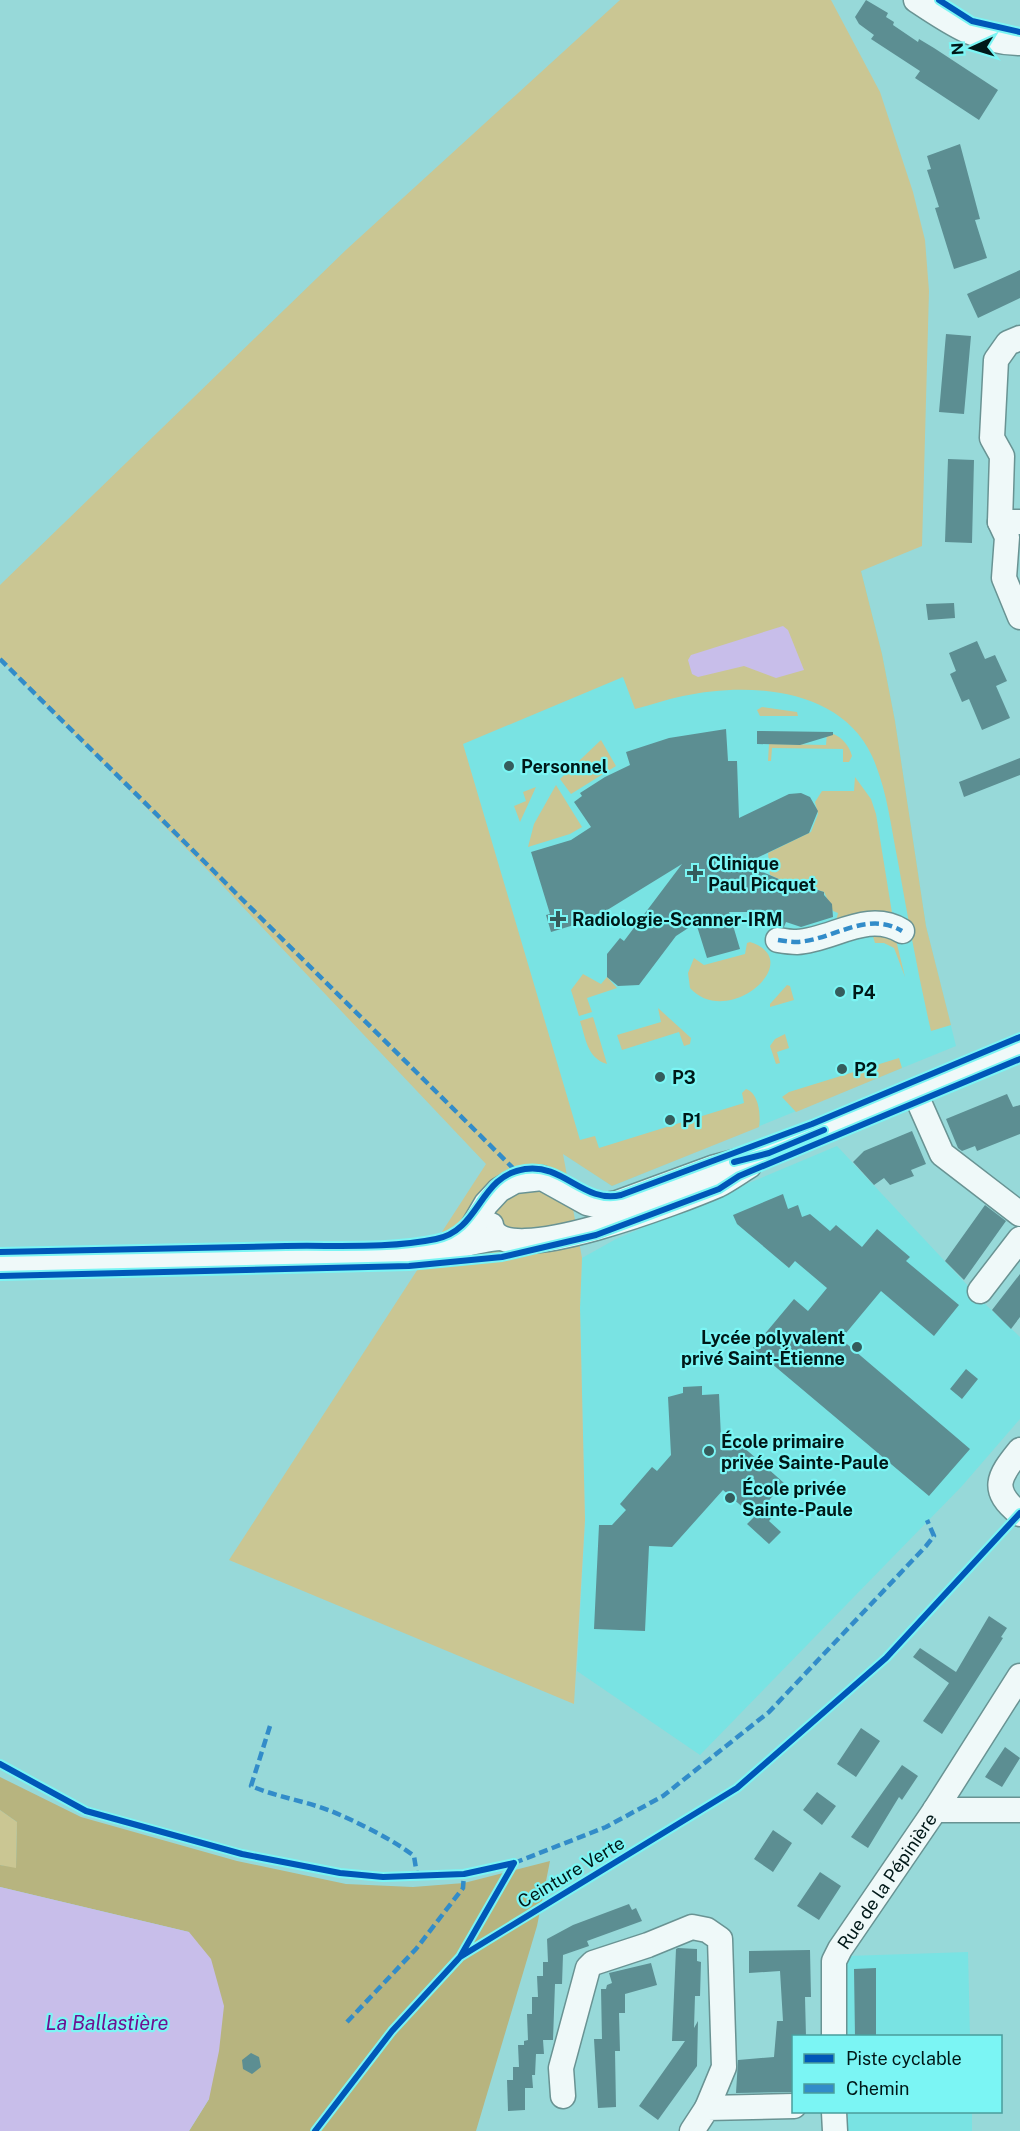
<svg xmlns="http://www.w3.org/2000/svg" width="1020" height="2131" viewBox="0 0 1020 2131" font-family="'Public Sans',sans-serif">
<rect width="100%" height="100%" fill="#97d9d9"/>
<!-- built -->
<path fill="#79e3e3" d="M861 571 882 654 895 721 926 926 956 1046 612 1186 562 1153 434 747Z
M837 1146 984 1303 1020 1337V1419L962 1486 700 1755 577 1671 585 1520 580 1308 582 1258 616 1239Z
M968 1952 970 2036H847V1956Z
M848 2112H972V2131H848Z"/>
<!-- green -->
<path fill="#cac693" d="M620 0H831L880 92 913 192 925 240 929 291 922 546 861 571 882 654 895 721 926 926 951 1025 931 1031C918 975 908 918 898 862 891 827 887 789 872 756 840 687 748 682 683 696 667 699 651 705 635 709L623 677 463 744 580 1140 595 1136 599 1148 744 1103 742 1093 746 1089C759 1093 761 1116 759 1127L612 1186 563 1154 582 1258 580 1308 585 1520 574 1704 229 1560 486 1164 221 884 0 658V585L347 249Z
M762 707 797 712 798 716H760L757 710Z
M827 732C839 734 849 744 852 756L849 762H843V749L772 748 771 761H768L769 744 826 745Z
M601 740 616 766 571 794 560 779Z
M855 777 871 799 876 814 893 919 836 921 838 913 833 911 824 892 806 886 804 890 770 875 768 853 811 832 818 814 815 802 822 791H854Z
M556 785 582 827 570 834 528 847 534 824Z
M536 787 520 822 514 806 526 801 523 792Z
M871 930 896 940 905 977 894 948 884 943H875Z
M750 942C808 960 728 1030 690 988L688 973 694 958 704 965 745 954 747 943Z
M583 974 601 984 607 977 617 988 587 998 592 1012 579 1016 571 990Z
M787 985 790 986 794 1000 770 1007V1004Z
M658 1008 691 1038 690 1044 684 1046 679 1032 622 1050 617 1035 661 1022Z
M593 1017 607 1064C587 1058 586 1039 580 1021Z
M785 1034 789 1048 777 1052 780 1063 776 1064 770 1046 775 1039Z
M899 1058 902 1068 796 1112 782 1097 789 1092Z
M0 1810 17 1822 16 1869 0 1865Z"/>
<!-- forest -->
<path fill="#b7b47f" d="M0 1777 81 1817 237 1861 346 1884 413 1887 464 1883 550 1861 537 1926 476 2131H189L209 2099 189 1932 0 1887V1865L16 1868 17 1822 0 1810Z"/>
<!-- water -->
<path fill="#c8beea" d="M783 626 788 630 804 670 776 678 744 666 698 677 692 674 688 660 691 655Z
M0 1887 189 1932 211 1959 224 2006 219 2051 209 2099 189 2131H0Z"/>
<!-- building -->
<path fill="#5c8e92" d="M866 0 888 13 886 17 894 22 893 25 918 42 919 39 934 48 998 90 979 120 915 78 920 71 871 39 874 35 859 24 855 17Z
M960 144 980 219 975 220 987 258 954 269 935 208 939 207 927 170 931 169 927 156Z
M1020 270V298L978 318 967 294Z
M946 334 971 336 964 414 939 412Z
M948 459 974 460 972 543 945 542Z
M954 603 955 618 928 620 926 604Z
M977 641 985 659 995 655 1007 681 996 686 1010 718 982 730 969 699 962 702 950 674 956 671 949 653Z
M726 729 728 761H737L739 818 789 794 801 793 810 797 818 811 809 833 744 864 804 890 805 886 824 892V895L832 904 833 917 801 927 786 922 784 927 770 922 771 917 757 912H729L740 949 707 958 696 923 676 936 639 985 618 986 607 977V954L620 938 624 941 682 864 604 912 572 922 574 925 551 932 546 915 550 914 531 852 571 840 591 827 574 802 582 796 580 793 605 777 630 765 626 752 669 738Z
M757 731 833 732V735L800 745 757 744Z
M1020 758V775L964 797 959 782Z
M1007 1094 1013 1107 1020 1105V1134L977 1151 975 1146 962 1151 958 1148 946 1119Z
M912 1131 926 1164 911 1170 914 1176 890 1185 884 1178 874 1185 853 1162 864 1151Z
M783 1194 788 1209 798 1205 802 1217 810 1214 830 1231 836 1225 862 1247 877 1229 910 1257 906 1261 959 1305 934 1336 881 1291 841 1339 970 1449 929 1496 753 1348 794 1299 808 1311 827 1288 795 1261 789 1268 737 1224 733 1215Z
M985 1205 1006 1221 964 1280 945 1261Z
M1020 1274V1317L1011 1329 992 1310Z
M966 1369 978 1379 962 1399 950 1389Z
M702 1386V1395L719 1394 721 1438H733L784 1483 764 1506 774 1515 769 1521 781 1532 769 1544 747 1524 754 1517 723 1490 672 1547 649 1546 645 1631 594 1629 599 1525H612L626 1510 620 1504 652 1467 657 1471 671 1455 668 1397 683 1393V1387Z
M989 1616 1007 1628 1001 1637 1003 1638 942 1734 923 1721 949 1683 913 1657 920 1648 956 1672Z
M861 1728 880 1741 856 1777 837 1764Z
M1005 1747 1020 1758 1002 1787 985 1777Z
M902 1765 918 1776 902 1800 899 1797 868 1848 851 1837Z
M817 1792 836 1806 822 1825 803 1810Z
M773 1830 792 1843 773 1872 754 1859Z
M820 1872 841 1886 819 1920 797 1906Z
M629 1904 632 1910 636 1908 642 1921 587 1941 589 1946 563 1955 562 1984H555L553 2040H543L544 2054H536L535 2075H532L533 2088H525V2110L508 2111 507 2080H513V2067H519L518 2045H524V2041L528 2040 527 2014H532V1997H538L537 1976H543V1962H548L547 1939 573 1925Z
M678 1948 697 1949V1961L701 1962 700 1996H695L694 2028 698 2021 697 2066 658 2120 639 2106 685 2041H672L676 1949Z
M810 1950 811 1997H805L806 2037H794V2092L736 2093 738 2060 774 2057 777 2021H783L780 1971 749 1973V1951Z
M651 1963 657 1985 625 1994V2013H619L620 2051H615L616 2107 598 2108 594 2039H602L601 1989H606L607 1985 612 1983 609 1973Z
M876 1968V2037H855L854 1969Z
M251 2053 259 2057 261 2067 252 2074 243 2069 242 2060Z"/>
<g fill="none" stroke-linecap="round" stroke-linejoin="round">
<defs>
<g id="minor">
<path d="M916 0C949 22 979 43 1020 43"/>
<path d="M1020 338 1008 343 996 360 992 438 1002 456 1000 522H1020"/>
<path d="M1000 522 1007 537 1004 578 1020 617"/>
<path d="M778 940C784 941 790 942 797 942 833 940 867 910 902 931"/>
<path d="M915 1093 942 1154 1020 1214"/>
<path d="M491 1225C497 1274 690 1197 718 1185 728 1180 739 1172 749 1166"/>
<path d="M450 1249 469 1233 486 1204 499 1190 515 1181 542 1178 587 1203 600 1206 617 1203 715 1167 769 1153 1020 1048"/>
<path d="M0 1264 418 1254C446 1251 472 1240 500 1238"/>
<path d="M980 1291 1020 1239"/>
<path d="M1020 1450C998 1477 990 1490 1020 1514"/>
<path d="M935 1810H1020"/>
<path id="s1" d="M834 2036V1961L840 1949 935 1810 1020 1676"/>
<path d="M563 2096 561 2068 588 1968 593 1963 648 1945 692 1927 707 1930 720 1939 724 2067 707 2108"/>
<path d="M834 2112 835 2131"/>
<path d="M692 2131 707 2108 794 2106"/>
</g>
</defs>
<!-- minor casing -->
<use href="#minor" stroke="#699393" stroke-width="27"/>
<!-- minor -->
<use href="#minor" stroke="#eff9f9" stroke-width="24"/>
<!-- quiet -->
<path stroke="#328cc9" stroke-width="4.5" stroke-dasharray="9 4.5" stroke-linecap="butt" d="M0 659 519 1174
M778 940C784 941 790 942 797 942 833 940 867 910 902 931
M270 1726 251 1786C277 1797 305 1801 331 1811 355 1821 394 1840 414 1856L417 1875
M514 1863 606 1827 663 1796 769 1712 926 1546 934 1536 927 1520
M347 2022 416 1949 463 1888 464 1874"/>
<defs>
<path id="cycleway" d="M939 0 972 21 1020 32
M734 1162 769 1153 824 1130
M0 1252C95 1250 191 1248 286 1246 335 1245 388 1249 436 1239 481 1230 478 1176 525 1169 563 1163 584 1204 621 1195L812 1124 1020 1037
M0 1276 409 1266 502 1257 596 1235 719 1189 739 1176 1020 1059
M0 1764 86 1811 242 1854 340 1873 383 1877 464 1874 514 1863
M460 1957 514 1863
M315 2131 392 2031 460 1957 737 1788 886 1658 1020 1513"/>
</defs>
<!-- cycleway casing -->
<use href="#cycleway" stroke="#7bf5f4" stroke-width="10"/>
<!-- cycleway -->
<use href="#cycleway" stroke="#0057b8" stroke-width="6"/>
</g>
<!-- markers -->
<g fill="#355c5c" stroke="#7bf5f4" stroke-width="2">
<circle cx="509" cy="766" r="6"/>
<path d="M692 864h6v6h6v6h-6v6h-6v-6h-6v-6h6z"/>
<path d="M555 910h6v6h6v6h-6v6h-6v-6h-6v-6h6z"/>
<circle cx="840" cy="992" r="6"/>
<circle cx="842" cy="1069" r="6"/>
<circle cx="660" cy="1077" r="6"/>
<circle cx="670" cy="1120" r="6"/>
<circle cx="857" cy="1347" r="6"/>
<circle cx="709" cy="1451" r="6"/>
<circle cx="730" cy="1498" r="6"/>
</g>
<g text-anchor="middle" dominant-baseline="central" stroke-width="4.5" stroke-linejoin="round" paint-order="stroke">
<!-- poi labels -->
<g font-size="18" font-weight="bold" fill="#001818" stroke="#7bf5f4" text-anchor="start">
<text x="521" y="766">Personnel</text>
<text x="708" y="863">Clinique<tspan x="708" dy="21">Paul Picquet</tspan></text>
<text x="572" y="919">Radiologie-Scanner-IRM</text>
<text x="852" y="992">P4</text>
<text x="854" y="1069">P2</text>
<text x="672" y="1077">P3</text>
<text x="682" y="1120">P1</text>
<text x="845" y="1337" text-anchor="end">Lycée polyvalent<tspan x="845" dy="21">privé Saint-Étienne</tspan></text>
<text x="721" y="1441">École primaire<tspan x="721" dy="21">privée Sainte-Paule</tspan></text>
<text x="742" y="1488">École privée<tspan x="742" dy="21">Sainte-Paule</tspan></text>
</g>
<!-- street labels -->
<g font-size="18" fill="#001818" stroke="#7bf5f4">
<text transform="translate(571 1872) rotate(-31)">Ceinture Verte</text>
<text stroke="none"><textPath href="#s1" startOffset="171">Rue de la Pépinière</textPath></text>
</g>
<!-- water labels -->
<g font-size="20" font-style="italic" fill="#701090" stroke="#7bf5f4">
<text x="107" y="2023">La Ballastière</text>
</g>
</g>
<!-- legend -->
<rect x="792" y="2035" width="210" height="78" fill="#7bf5f4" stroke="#4a9d9c" stroke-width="1.5"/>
<rect x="804" y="2054" width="30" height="9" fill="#0057b8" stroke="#4a9d9c" stroke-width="1.5"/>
<text x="846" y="2065" font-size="18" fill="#001818">Piste cyclable</text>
<rect x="804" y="2084" width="30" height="9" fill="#328cc9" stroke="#4a9d9c" stroke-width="1.5"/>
<text x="846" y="2095" font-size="18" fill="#001818">Chemin</text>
<!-- north arrow -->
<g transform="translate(972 48) rotate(266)" stroke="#7bf5f4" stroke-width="4.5" paint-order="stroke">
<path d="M0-4.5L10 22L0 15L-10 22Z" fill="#001818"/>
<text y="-9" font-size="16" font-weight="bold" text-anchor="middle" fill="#001818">N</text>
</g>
</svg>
